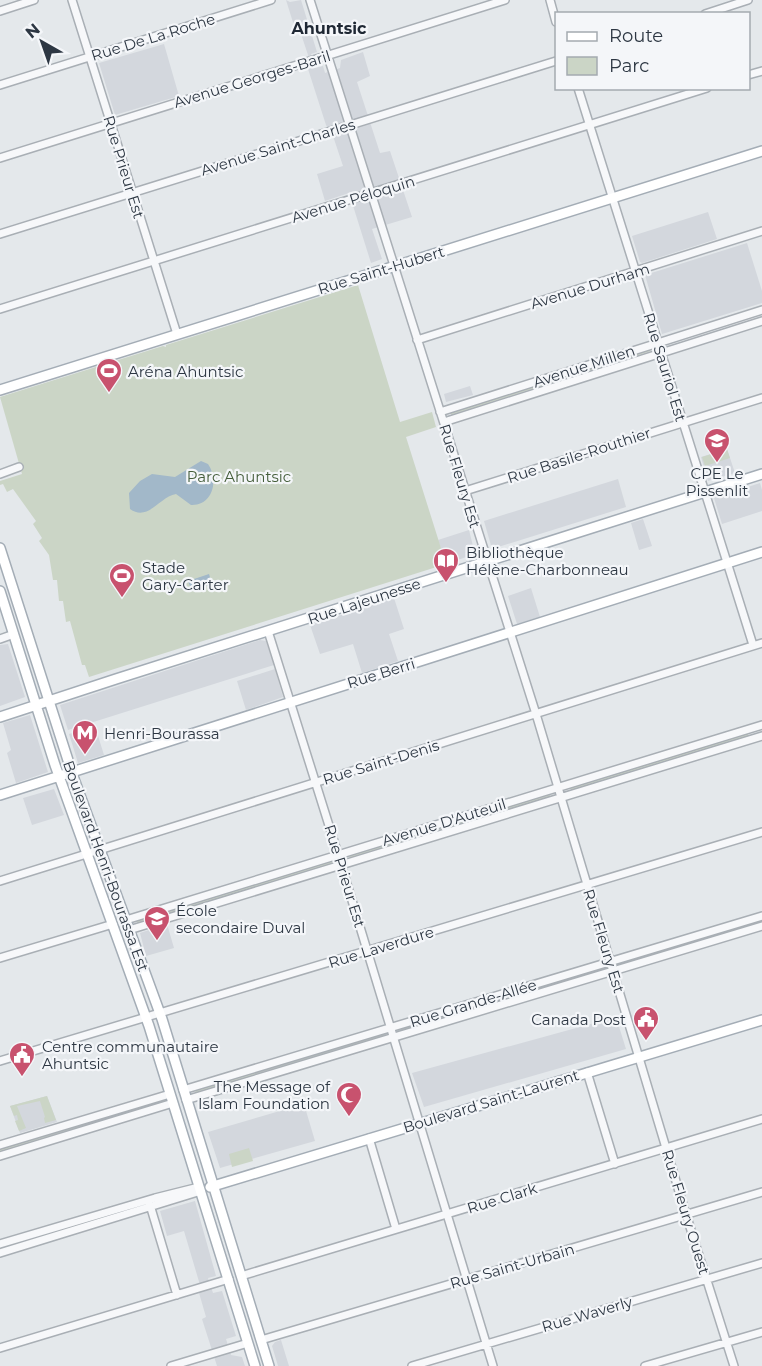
<svg xmlns="http://www.w3.org/2000/svg" width="762" height="1366" viewBox="0 0 762 1366" font-family="Montserrat,sans-serif">
<rect width="100%" height="100%" fill="#e4e8eb"/>
<!-- built -->
<path fill="#d3d7dd" d="M286 0 290 2 301 0 317 52 311 54 315 68 323 66 325 73 340 68 341 60 363 52 370 76 357 82 380 153 390 151 412 217 372 229 382 259 371 263 349 193 325 201 317 174 343 166 334 139 326 125 308 69 312 67 300 31 296 32Z
M164 44 179 96 115 115 99 63Z
M708 212 717 239 642 263 640 262 632 236Z
M747 243 762 291V303L662 334 645 275Z
M470 386 473 395 446 402 444 394Z
M727 449 735 473 708 481 701 457Z
M618 479 626 507 492 549 484 521Z
M760 483 762 490V511L722 524 714 498Z
M643 519 652 546 639 550 631 523Z
M469 530 475 554 446 564 438 540Z
M531 588 540 617 517 624 508 596Z
M394 598 404 629 389 634 398 661 362 673 353 644 320 654 310 625Z
M260 640 266 641 274 665 68 730 60 705Z
M8 644 25 697 0 706V645Z
M275 669 283 697 246 710 237 681Z
M30 715 48 772 16 783 7 753 11 750 3 723Z
M95 726 104 755 78 763 69 734Z
M54 789 64 815 32 825 23 798Z
M167 924 174 948 146 956 140 933Z
M616 1017 626 1049 424 1107 412 1073Z
M47 1096 57 1122 20 1133 10 1106Z
M304 1104 315 1141 220 1168 208 1132Z
M195 1201 216 1276 208 1278 213 1293 222 1291 236 1336 226 1339 231 1355 242 1357 245 1366H217L202 1319 206 1317 197 1286 200 1285 184 1231 167 1236 160 1211Z
M281 1340 289 1366H278L272 1346 275 1342Z"/>
<!-- green -->
<path fill="#cbd5c6" d="M358 285 400 422 432 412 436 427 406 437 446 564 89 677 85 665H82L70 621 66 622 63 601H59L57 580H53L49 555 39 541 42 538 33 524 36 521 13 489 7 492 3 484 0 485V481L22 474 0 397 163 346 166 347V345Z
M650 350 651 351 451 415V413Z
M727 449 730 458 705 466 702 457Z
M747 733 749 736 746 738 572 791 570 788Z
M549 793 551 798 350 859 349 854Z
M331 859 333 865 138 924 136 919Z
M762 919V923L622 966 621 962Z
M602 967 603 971 402 1032 401 1027Z
M384 1032 385 1037 196 1094 195 1089Z
M47 1096 56 1120 45 1123 44 1118 45 1117 40 1101 17 1106 26 1128 19 1131 15 1121 18 1120 17 1115 14 1116 10 1106Z
M161 1099 162 1104 0 1153V1148Z
M249 1148 253 1161 232 1167 229 1154Z"/>
<!-- water -->
<path fill="#a2b8c9" d="M201 461 208 464C219 480 213 506 191 505L176 494C159 497 148 522 130 509L129 493 140 481 152 474 175 477Z
M209 574 212 584 192 591 188 581Z"/>
<g fill="none" stroke-linecap="round" stroke-linejoin="round">
<defs>
<path id="minor" d="M72 0 177 334
M310 0 536 714 684 1208 734 1366
M550 0 556 22
M0 11 34 0
M705 14 748 0
M748 75 762 71
M0 85 271 0
M578 88 753 645
M0 158 505 0
M0 234 556 61
M0 309 707 88
M417 340 762 231
M440 412 762 310
M444 422 762 321
M0 474 19 467
M465 491 762 398
M268 631 337 851 493 1366
M0 639 14 634
M0 881 762 643
M126 920 762 725
M129 930 762 736
M0 958 113 924
M0 1061 762 832
M587 1072 615 1164
M183 1090 762 916
M186 1100 762 926
M369 1138 396 1229
M0 1145 170 1094
M0 1156 173 1103
M150 1205 177 1295
M0 1244 155 1198 199 1187
M0 1253 201 1191
M241 1276 762 1119
M261 1340 762 1192
M0 1348 229 1279
M171 1366 248 1343
M412 1366 762 1263
M645 1366 762 1332"/>
<path id="major" d="M0 390 762 151
M0 548 74 779 162 1019 269 1366
M0 591 55 765 149 1026 255 1366
M0 717 116 679 762 474
M0 795 762 552
M210 1187 762 1020"/>
</defs>
<!-- minor casing -->
<use href="#minor" stroke="#a9afb5" stroke-width="10"/>
<!-- major casing -->
<use href="#major" stroke="#a4adb6" stroke-width="12"/>
<!-- minor -->
<use href="#minor" stroke="#f7f8fa" stroke-width="7"/>
<!-- major -->
<use href="#major" stroke="#fff" stroke-width="9"/>
</g>
<!-- icons -->
<defs>
<symbol id="stadium-pin" viewBox="-11 -11 22 30"><path d="M0 17L-7.5 6A9.5 9.5 0 1 1 7.5 6Z" fill="#c8526e" stroke="#f4f6f9"/><path d="M0-5a6.5 5 0 1 0 0 10a6.5 5 0 1 0 0-10ZM-3.5-1.8h7v3.6h-7Z" fill="#fff"/></symbol>
<symbol id="school-pin" viewBox="-11 -11 22 30"><path d="M0 17L-7.5 6A9.5 9.5 0 1 1 7.5 6Z" fill="#c8526e" stroke="#f4f6f9"/><path d="M0-5L7-2L0 1L-7-2ZM-4 1L0 2.5L4 1V4Q0 6-4 4Z" fill="#fff"/></symbol>
<symbol id="library-pin" viewBox="-11 -11 22 30"><path d="M0 17L-7.5 6A9.5 9.5 0 1 1 7.5 6Z" fill="#c8526e" stroke="#f4f6f9"/><path d="M-6-4Q-3-5.5-.7-3.5V5Q-3 3-6 4ZM6-4Q3-5.5 .7-3.5V5Q3 3 6 4Z" fill="#fff"/></symbol>
<symbol id="metro-pin" viewBox="-11 -11 22 30"><path d="M0 17L-7.5 6A9.5 9.5 0 1 1 7.5 6Z" fill="#c8526e" stroke="#f4f6f9"/><path d="M-5.5 5V-5H-3L0 0L3-5H5.5V5H3V-.5L0 4L-3-.5V5Z" fill="#fff"/></symbol>
<symbol id="civic-pin" viewBox="-11 -11 22 30"><path d="M0 17L-7.5 6A9.5 9.5 0 1 1 7.5 6Z" fill="#c8526e" stroke="#f4f6f9"/><path d="M-.6-6.5H3V-4.5H.6V-3L4-1V1h2V6H-6V1h2V-1L-.6-3ZM-1.2 2.5V6h2.4V2.5Z" fill="#fff"/></symbol>
<symbol id="mosque-pin" viewBox="-11 -11 22 30"><path d="M0 17L-7.5 6A9.5 9.5 0 1 1 7.5 6Z" fill="#c8526e" stroke="#f4f6f9"/><path d="M3.5-4.9A6 6 0 1 0 3.5 4.9A5 5 0 1 1 3.5-4.9Z" fill="#fff"/></symbol>
</defs>
<g fill-rule="evenodd">
<use href="#stadium-pin" x="94" y="356" width="30" height="40"/>
<use href="#school-pin" x="702" y="426" width="30" height="40"/>
<use href="#library-pin" x="431" y="546" width="30" height="40"/>
<use href="#stadium-pin" x="107" y="561" width="30" height="40"/>
<use href="#metro-pin" x="70" y="718" width="30" height="40"/>
<use href="#school-pin" x="142" y="904" width="30" height="40"/>
<use href="#civic-pin" x="631" y="1004" width="30" height="40"/>
<use href="#civic-pin" x="7" y="1040" width="30" height="40"/>
<use href="#mosque-pin" x="334" y="1080" width="30" height="40"/>
</g>
<g text-anchor="middle" dominant-baseline="central" stroke-width="4.5" stroke-linejoin="round" paint-order="stroke">
<!-- street labels -->
<g font-size="15" fill="#2d3743" stroke="#f4f6f9">
<text transform="translate(153 37) rotate(-17)">Rue De La Roche</text>
<text transform="translate(252 79) rotate(-17)">Avenue Georges-Baril</text>
<text transform="translate(278 147) rotate(-17)">Avenue Saint-Charles</text>
<text transform="translate(124 167) rotate(73)">Rue Prieur Est</text>
<text transform="translate(353 199) rotate(-17)">Avenue Péloquin</text>
<text transform="translate(381 270) rotate(-17)">Rue Saint-Hubert</text>
<text transform="translate(590 286) rotate(-17)">Avenue Durham</text>
<text transform="translate(584 366) rotate(-18)">Avenue Millen</text>
<text transform="translate(665 367) rotate(73)">Rue Sauriol Est</text>
<text transform="translate(579 455) rotate(-18)">Rue Basile-Routhier</text>
<text transform="translate(460 476) rotate(73)">Rue Fleury Est</text>
<text transform="translate(364 601) rotate(-18)">Rue Lajeunesse</text>
<text transform="translate(381 673) rotate(-17)">Rue Berri</text>
<text transform="translate(381 762) rotate(-17)">Rue Saint-Denis</text>
<text transform="translate(444 822) rotate(-17)">Avenue D'Auteuil</text>
<text transform="translate(106 866) rotate(70)">Boulevard Henri-Bourassa Est</text>
<text transform="translate(345 876) rotate(73)">Rue Prieur Est</text>
<text transform="translate(604 941) rotate(73)">Rue Fleury Est</text>
<text transform="translate(381 947) rotate(-17)">Rue Laverdure</text>
<text transform="translate(473 1003) rotate(-17)">Rue Grande-Allée</text>
<text transform="translate(491 1101) rotate(-17)">Boulevard Saint-Laurent</text>
<text transform="translate(502 1198) rotate(-17)">Rue Clark</text>
<text transform="translate(686 1212) rotate(73)">Rue Fleury Ouest</text>
<text transform="translate(512 1266) rotate(-16)">Rue Saint-Urbain</text>
<text transform="translate(587 1314) rotate(-16)">Rue Waverly</text>
</g>
<!-- poi labels -->
<g font-size="15" fill="#2d3743" stroke="#f4f6f9" text-anchor="start">
<text x="128" y="371">Aréna Ahuntsic</text>
<text x="717" y="473" text-anchor="middle">CPE Le<tspan x="717" dy="17">Pissenlit</tspan></text>
<text x="466" y="552">Bibliothèque<tspan x="466" dy="17">Hélène-Charbonneau</tspan></text>
<text x="142" y="567">Stade<tspan x="142" dy="17">Gary-Carter</tspan></text>
<text x="104" y="733">Henri-Bourassa</text>
<text x="176" y="910">École<tspan x="176" dy="17">secondaire Duval</tspan></text>
<text x="626" y="1019" text-anchor="end">Canada Post</text>
<text x="42" y="1046">Centre communautaire<tspan x="42" dy="17">Ahuntsic</tspan></text>
<text x="330" y="1086" text-anchor="end">The Message of<tspan x="330" dy="17">Islam Foundation</tspan></text>
</g>
<!-- park labels -->
<g font-size="15" fill="#455e3b" stroke="#f4f6f9">
<text x="239" y="476">Parc Ahuntsic</text>
</g>
<!-- neighbourhood labels -->
<g font-size="16" font-weight="bold" fill="#1f2834" stroke="#f4f6f9">
<text x="329" y="28">Ahuntsic</text>
</g>
</g>
<!-- legend -->
<rect x="555" y="12" width="195" height="78" fill="#f4f6f9" stroke="#a4aab0" stroke-width="1.5"/>
<rect x="567" y="32" width="30" height="9" fill="#ffffff" stroke="#a4aab0" stroke-width="1.5"/>
<text x="609" y="42" font-size="18" fill="#2d3743">Route</text>
<rect x="567" y="57" width="30" height="18" fill="#cbd5c6" stroke="#a4aab0" stroke-width="1.5"/>
<text x="609" y="72" font-size="18" fill="#2d3743">Parc</text>
<!-- north arrow -->
<g transform="translate(42 42) rotate(320)" stroke="#f4f6f9" stroke-width="4.5" paint-order="stroke">
<path d="M0-4.5L10 22L0 15L-10 22Z" fill="#2d3743"/>
<text y="-9" font-size="16" font-weight="bold" text-anchor="middle" fill="#2d3743">N</text>
</g>
</svg>
